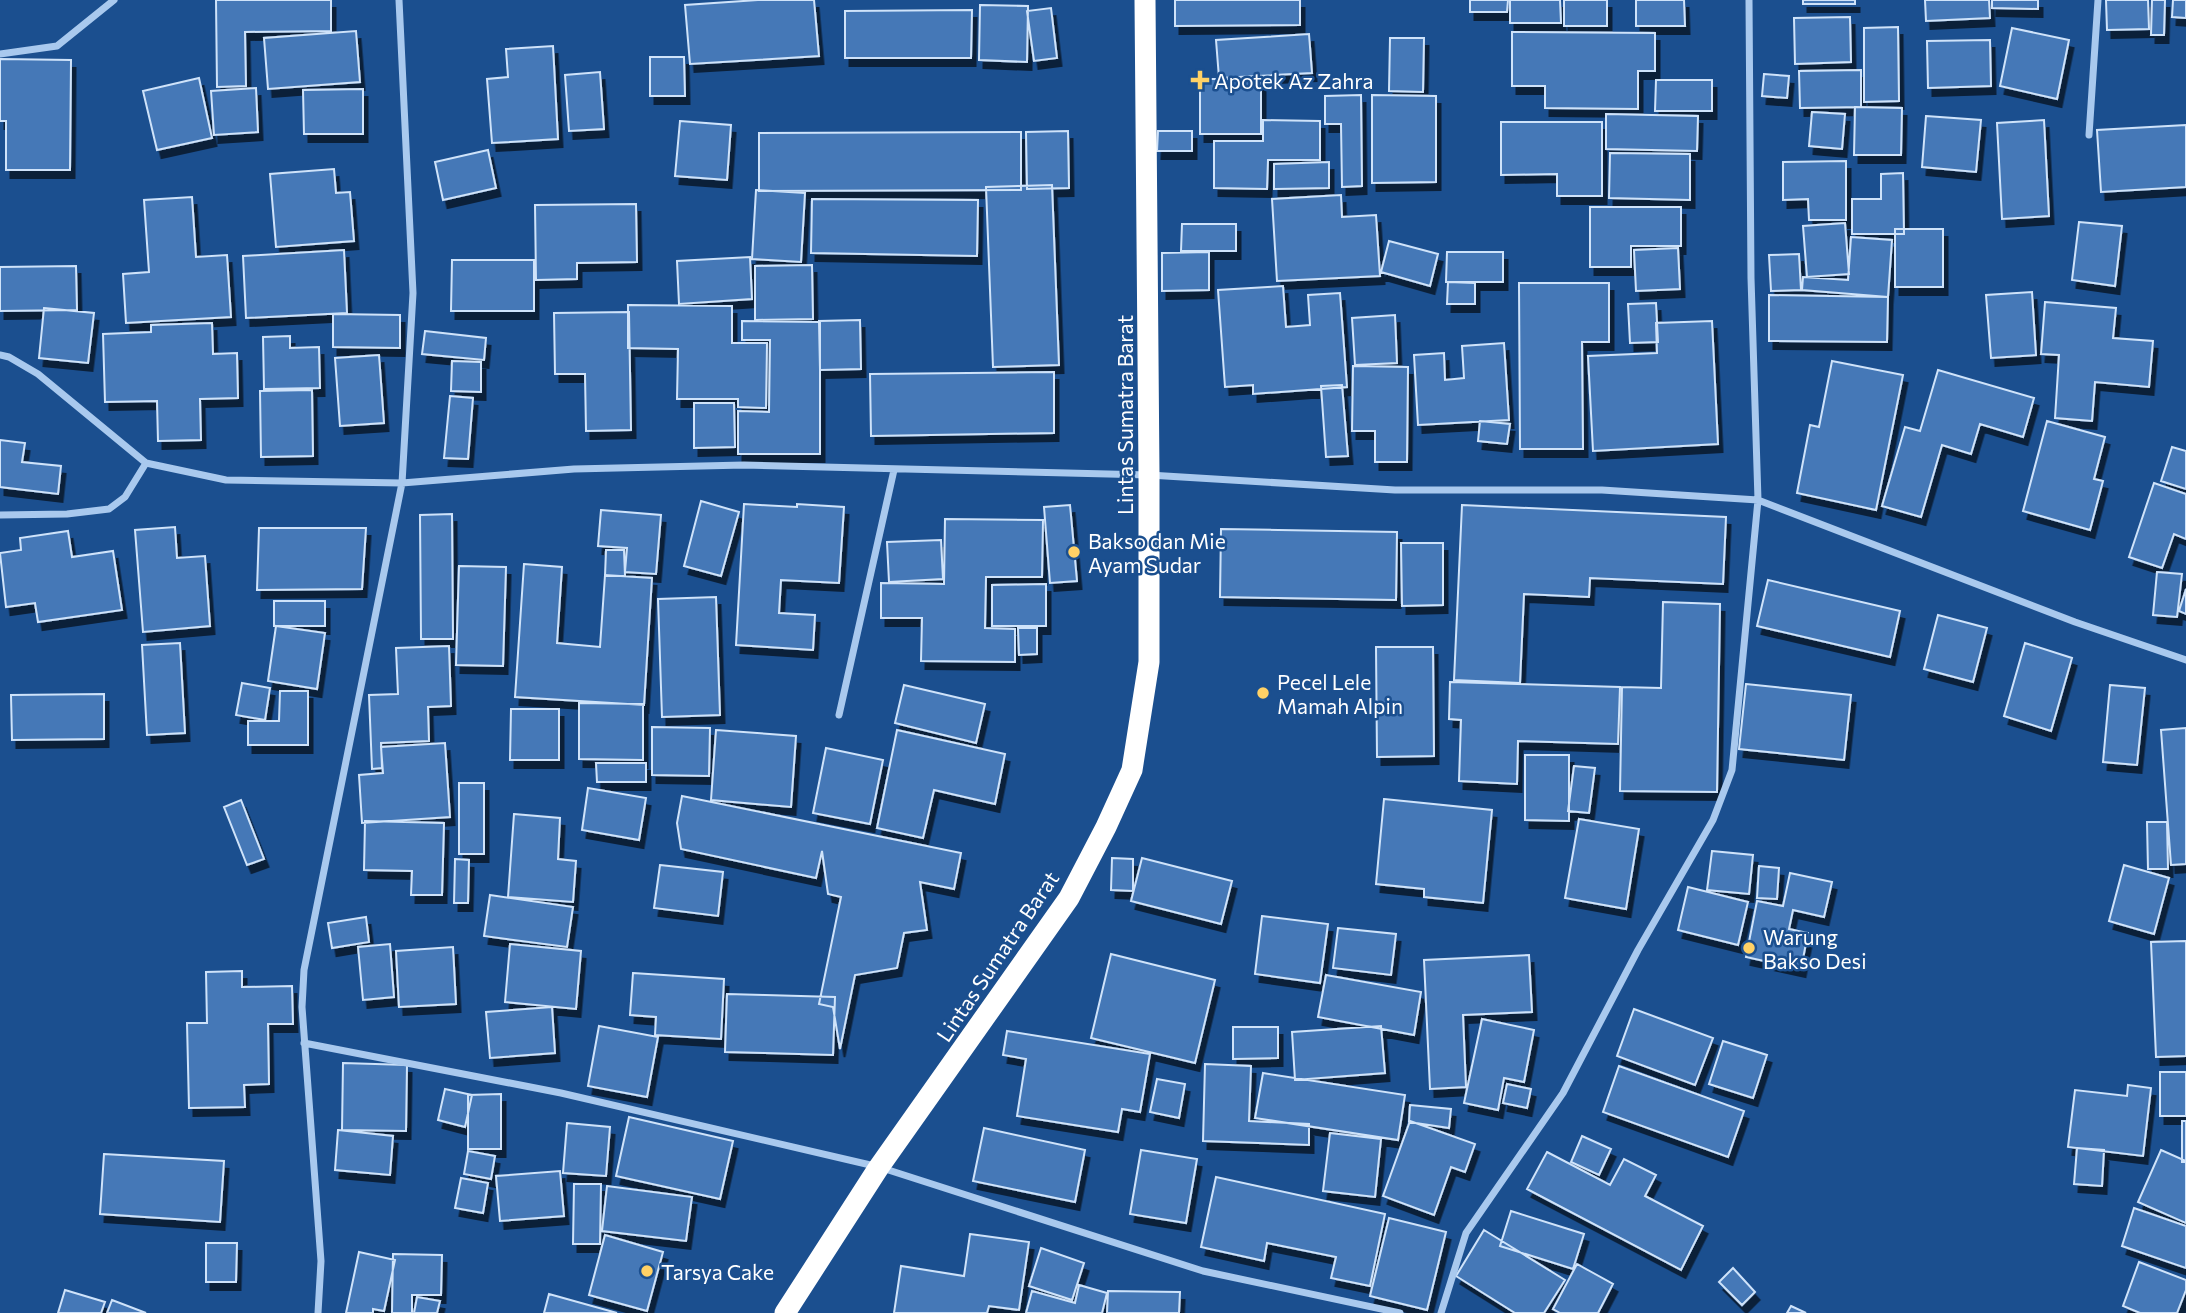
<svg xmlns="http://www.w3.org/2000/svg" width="2186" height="1313" viewBox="0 0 2186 1313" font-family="Commissioner,sans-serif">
<defs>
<filter id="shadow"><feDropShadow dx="4.5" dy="8" stdDeviation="0" flood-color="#0009"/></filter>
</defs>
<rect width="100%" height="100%" fill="#1b4f8f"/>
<!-- building -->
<path fill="#4478b7" stroke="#cfe3fa" stroke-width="2" filter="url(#shadow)" d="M216 0H331V31L245 32 246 86 217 87Z
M758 0H814L819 56 690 64 685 5Z
M1175 0H1300V25L1175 26Z
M1470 0H1508L1507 12H1470Z
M1510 0H1560L1561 23H1510Z
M1564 0H1607V26H1564Z
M1636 0H1684L1685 26H1636Z
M1803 0H1855V4H1803Z
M1925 0H1989L1990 18 1926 21Z
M1992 0H2038V9L1992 8Z
M2106 0H2148L2149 29 2107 30Z
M2152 0H2165L2164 35H2151Z
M2173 0H2186V18L2172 17Z
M980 5 1028 6 1027 62 979 60Z
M1051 8 1057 58 1034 61 1027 11Z
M972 10 971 58H845V11Z
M1850 17 1851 62 1795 64 1794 18Z
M1898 27 1899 101 1864 102V28Z
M2012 28 2069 40 2057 99 2000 86Z
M356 31 360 82 268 89 264 38Z
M1512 32 1655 33V71H1638V109L1545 108V86H1512Z
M1309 34 1312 73 1219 78 1216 40Z
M1390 38H1424L1423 92 1389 91Z
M1990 40 1991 86 1928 88 1927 41Z
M553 46 558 139 492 143 487 79 508 77 506 49Z
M650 57H684L685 96H650Z
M0 59 71 60 70 170H6V121H0Z
M1861 70V107L1800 108 1799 71Z
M600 72 604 129 569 131 565 75Z
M1764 74 1789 76 1787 98 1762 96Z
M199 78 212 138 157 150 143 91Z
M1200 79H1261V134H1200Z
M1656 80H1712V111H1655Z
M256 88 258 132 214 135 211 91Z
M363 89V134H304L303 90Z
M1361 95 1362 186 1342 187 1341 124H1325V96Z
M1372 95 1436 96V182L1372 183Z
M1855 107 1902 108 1901 155H1854Z
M1812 112 1845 114 1842 149 1809 146Z
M1606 114 1698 116 1697 151 1606 149Z
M1926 116 1981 120 1976 172 1922 167Z
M1263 120 1320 121V160H1268L1267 189 1214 188V141H1263Z
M2044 120 2049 216 2002 219 1997 123Z
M680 121 731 125 727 180 675 176Z
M1501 122H1602V196H1557V174L1501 175Z
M2186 125V187L2101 192 2097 130Z
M1068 131 1069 188 1027 189 1026 132Z
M1158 131H1192V151H1157Z
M1021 132V190L759 191V133Z
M488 150 496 188 443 200 435 162Z
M1610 153 1690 154V200L1609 198Z
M1846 161V220H1809L1808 199 1783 200V162Z
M1329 162V188L1274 189V164Z
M334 169 336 193 350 192 354 241 276 247 270 174Z
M1903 173 1904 234H1852V199H1881V174Z
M1052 185 1059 365 993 367 986 187Z
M756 190 805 193 801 262 752 259Z
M1341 195 1342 217 1376 215 1380 276 1277 281 1272 199Z
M192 197 196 257 227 255 231 317 126 323 123 274 149 272 144 200Z
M812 199 978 200 977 256 811 253Z
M636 204 637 262 577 263V279L536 280 535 205Z
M1590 207H1681V246H1631V267H1590Z
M2079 222 2122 226 2115 286 2072 280Z
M1845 223 1849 274 1807 277 1803 226Z
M1182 224H1236V251H1181Z
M1895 229H1943V287H1895Z
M1851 237 1892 240 1888 297 1802 290 1803 277 1848 280Z
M1389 241 1438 254 1430 286 1381 272Z
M1678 248 1680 289 1636 291 1634 250Z
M344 250 347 313 246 318 243 256Z
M1209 252V290L1162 291V253Z
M1447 252H1503V282H1446Z
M1799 254 1801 290 1771 291 1769 255Z
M750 257 752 299 679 304 677 261Z
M452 260H534V311H451Z
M812 265 813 319 755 320V266Z
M76 266 77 310 0 311V267Z
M1448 282 1475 283V304H1447Z
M1519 283H1609V342H1582L1583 449H1520Z
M1283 286 1286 327 1310 325 1308 295 1340 293 1347 387 1253 394V385L1225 387 1218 290Z
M2032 292 2036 355 1991 358 1986 295Z
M1769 295 1888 297 1887 342 1769 341Z
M2045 302 2116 308 2113 338 2153 341 2149 387 2095 382 2092 421 2055 418 2059 355 2041 354Z
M1656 303 1658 342 1630 343 1628 304Z
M628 305 732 306V343H767L766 408 738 407V399H677L678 349 628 348Z
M44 308 94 313 88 363 39 358Z
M629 312 631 430 586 431 585 374H555L554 313Z
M333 314 400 315V348L333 347Z
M1395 315 1397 363 1355 365 1352 318Z
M860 320 861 369 820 370 819 321Z
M742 321 820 322V454H738V411L769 412 770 340H742Z
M1712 321 1718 444 1593 451 1588 356 1657 353 1656 323Z
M212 323 213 354 237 353 238 398 200 399 201 440 158 441 157 401 105 402 103 334 151 332V325Z
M425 331 486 338 484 360 422 354Z
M290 336V348L319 347 320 388 264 389 263 337Z
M1504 343 1509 420 1418 425 1414 355 1444 353 1445 380 1464 378 1462 346Z
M379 355 384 423 340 426 335 358Z
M452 361 481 362V392L451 391Z
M1832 361 1903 375 1876 510 1797 493 1810 425 1819 427Z
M1353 366 1408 367 1407 462H1375V431H1352Z
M1938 370 2034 398 2023 437 1980 424 1971 454 1942 445 1921 517 1882 506 1905 427 1920 431Z
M1054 372V433L871 436 870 374Z
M1342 385 1348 456 1326 457 1321 386Z
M312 390 313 456 261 457 260 391Z
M450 396 473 398 468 459 444 458Z
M694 403H734L735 447 694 448Z
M1480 421 1510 424 1507 444 1478 441Z
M2047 421 2105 437 2094 479 2103 481 2090 530 2023 511Z
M0 440 25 443 22 462 61 466 58 494 0 487Z
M2172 447 2186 451V489L2161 481Z
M2154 483 2186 494V539L2174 534 2162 568 2129 557Z
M701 501 739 512 721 576 684 566Z
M744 504 797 507V504L844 507 839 583 781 580 779 613 815 615 813 650 736 645Z
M1070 505 1077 581 1050 583 1044 507Z
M1462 505 1726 517 1723 584 1590 578 1589 597 1524 594 1520 683 1454 680Z
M601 510 661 515 656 574 625 572 627 548 598 546Z
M452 514 453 639H421L420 515Z
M945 519 1043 520 1042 577H986L985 628 1015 629V662L921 661 922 618H881V583L944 584Z
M175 527 177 558 205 556 210 626 143 632 135 530Z
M259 528H366L362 589 257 590Z
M1221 529 1397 532 1396 600 1220 597Z
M68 531 72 557 113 551 122 610 38 622 35 603 6 607 0 553 21 550 20 538Z
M941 540 943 579 889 582 887 542Z
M1401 543H1443V605L1402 606Z
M606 550H624L625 576H605Z
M524 564 562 567 557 643 600 647 605 575 652 578 644 705 515 697Z
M459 566 506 567 503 666 456 665Z
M2157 572 2182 574 2177 617 2153 615Z
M1768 580 1900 611 1890 657 1757 626Z
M1046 584V626H992V585Z
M2186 589V614L2179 611Z
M716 597 720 715 662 717 658 599Z
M274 601H325V626H274Z
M1663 602 1720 604 1717 792 1620 791 1622 687 1661 688Z
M1938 615 1987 628 1973 682 1924 669Z
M276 626 325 633 317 689 268 681Z
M1018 628H1037V654L1019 655Z
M180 643 185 733 147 735 142 645Z
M2025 643 2072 658 2051 731 2004 716Z
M449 646 451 706 428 707 429 741 381 743 382 768 372 769 369 695 398 694 396 648Z
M1376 647H1433L1434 756 1377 757Z
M1450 682 1620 687 1618 744 1518 741 1517 784 1459 781 1461 720 1449 719Z
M242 683 270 688 265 720 236 715Z
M1746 684 1851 695 1844 760 1739 749Z
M904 685 985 704 976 743 895 723Z
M2110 685 2145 688 2137 765 2103 762Z
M280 691H308V745H248V721H279Z
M104 694V739L12 740 11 695Z
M579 703 643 704V760L579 759Z
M511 709H559V760H510Z
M652 727 710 728 709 776 652 775Z
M2186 728V864L2171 865 2161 730Z
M716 730 796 736 791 807 711 800Z
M897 730 1005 754 995 804 934 790 923 838 877 828Z
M445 743 450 817 362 823 359 775 383 773 381 747Z
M826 748 883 760 870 824 813 813Z
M1525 755H1569V821L1525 820Z
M596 763H646V782H597Z
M1574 766 1595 768 1589 813 1568 811Z
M459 783H484V854H459Z
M588 788 646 798 639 840 582 830Z
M682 796 961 853 954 889 920 882 927 930 904 933 897 968 855 975 840 1049 833 1007 819 1004 841 897 828 894 822 851 816 878 681 849 677 823Z
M1384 799 1492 810 1483 903 1424 897V889L1376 884Z
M241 800 264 859 247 865 224 807Z
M514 814 560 818 558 859 576 861 573 902 508 897Z
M1579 819 1639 829 1626 909 1565 898Z
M365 821 444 823 442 895H411L412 871 364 870Z
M2147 822H2167L2168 869H2148Z
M1712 851 1753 855 1749 894 1707 890Z
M1112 858 1133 859V891L1111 890Z
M1142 858 1232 881 1221 924 1131 901Z
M455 859 469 860 468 903H454Z
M660 865 723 872 718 916 654 908Z
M2124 865 2169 878 2154 934 2109 921Z
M1759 866 1779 868 1777 899 1757 898Z
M1790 873 1832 882 1824 917 1793 910 1789 929 1808 933 1801 969 1746 957 1757 901 1783 906Z
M1688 887 1748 902 1738 945 1678 930Z
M490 895 573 907 567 947 484 936Z
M1262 916 1328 924 1320 983 1255 974Z
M366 917 369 942 332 948 328 923Z
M1338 928 1396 934 1391 975 1333 968Z
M2186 941V1056L2156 1057 2151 942Z
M390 944 394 997 363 1000 358 947Z
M510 944 581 951 576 1009 505 1002Z
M453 947 456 1004 399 1007 396 951Z
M1111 954 1215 980 1195 1063 1091 1038Z
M1529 955 1532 1012 1463 1015 1466 1087 1430 1089 1424 960Z
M242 971V987L292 986 293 1024H268L269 1084 244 1085 245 1107 189 1108 187 1023H207L206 972Z
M633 973 724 979 721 1039 655 1035 656 1017 630 1015Z
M1326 975 1421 992 1414 1035 1318 1017Z
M727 994 835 997 833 1055 725 1052Z
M552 1007 555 1053 490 1058 486 1012Z
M1634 1009 1713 1038 1695 1085 1617 1056Z
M1482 1019 1534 1030 1524 1082 1504 1078 1498 1110 1464 1103Z
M599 1026 658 1037 647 1097 588 1086Z
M1381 1026 1385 1073 1295 1080 1292 1032Z
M1233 1027H1278V1058L1233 1059Z
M1007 1031 1150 1054 1140 1112 1122 1109 1118 1132 1017 1116 1026 1059 1003 1055Z
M1723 1041 1767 1055 1753 1098 1709 1084Z
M343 1063 407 1065 406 1131 342 1130Z
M1205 1064 1251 1066 1249 1121 1309 1124V1145L1203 1141Z
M1619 1066 1744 1111 1728 1157 1603 1112Z
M2160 1072H2186V1116H2160Z
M1263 1073 1405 1095 1398 1140 1255 1118Z
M1157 1079 1185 1084 1179 1118 1150 1112Z
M1507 1084 1531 1089 1527 1108 1503 1103Z
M2128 1085 2151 1088 2143 1156 2068 1147 2075 1090 2127 1096Z
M445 1089 472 1095 465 1127 438 1120Z
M501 1094V1149H468V1095Z
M1410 1105 1451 1109 1449 1128 1409 1122Z
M629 1117 733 1141 720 1199 616 1176Z
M1410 1121 1475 1144 1465 1172 1451 1167 1434 1215 1383 1196Z
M2182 1121H2186V1162H2182Z
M567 1123 610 1127 606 1176 563 1173Z
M984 1128 1085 1150 1075 1202 973 1181Z
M338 1130 393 1136 390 1175 335 1170Z
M1330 1133 1381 1139 1375 1197 1323 1191Z
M1582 1136 1611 1149 1599 1175 1571 1162Z
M2077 1148 2104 1150 2102 1186 2074 1184Z
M1141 1150 1197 1159 1186 1223 1130 1214Z
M2161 1150 2186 1161V1223L2138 1202Z
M468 1151 495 1156 491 1179 464 1174Z
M1547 1152 1610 1185 1624 1159 1656 1175 1645 1196 1703 1226 1681 1270 1527 1189Z
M104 1154 224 1161 220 1222 100 1214Z
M560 1171 564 1216 500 1221 496 1176Z
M1216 1177 1385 1214 1370 1286 1331 1278 1336 1257 1267 1243 1264 1261 1201 1247Z
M461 1178 488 1183 483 1213 455 1208Z
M574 1184H601L600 1244H573Z
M607 1186 692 1197 686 1241 602 1231Z
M2134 1208 2186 1226V1268L2122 1246Z
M1511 1211 1584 1234 1573 1269 1500 1246Z
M1389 1218 1446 1232 1427 1310 1370 1296Z
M1484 1230 1565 1280 1544 1313H1515L1456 1276Z
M970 1234 1029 1242 1019 1310 989 1306 987 1313H894L901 1266 964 1276Z
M605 1235 663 1252 647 1311 589 1295Z
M206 1243H237L236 1282H206Z
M1041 1248 1084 1263 1072 1300 1029 1286Z
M359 1252 395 1260 384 1311 373 1309V1313H346Z
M393 1254 442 1255 441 1295H412V1313H392Z
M2139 1262 2186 1280V1290L2177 1313H2140L2123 1306Z
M1577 1264 1613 1284 1598 1313H1560L1553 1309Z
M1733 1268 1755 1292 1742 1305 1719 1282Z
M1079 1285 1107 1293 1102 1313H1026L1032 1291 1075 1303Z
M65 1290 105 1302 101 1313H58Z
M1108 1291 1180 1292 1179 1313H1107Z
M549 1294 617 1313H544Z
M417 1297 440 1301 437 1313H414Z
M112 1300 146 1313H107Z
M1791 1306 1806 1313H1787Z"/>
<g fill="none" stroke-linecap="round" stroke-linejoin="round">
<!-- street -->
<path stroke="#a9c9ee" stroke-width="7" d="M0 54 57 46 114 0
M2089 135 2098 0
M0 355 9 357 38 374 146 463 226 480 402 483 574 469 744 465 1149 475 1395 490H1602L1758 500 2075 622 2186 660
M0 515 67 514 109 509 125 497 146 463
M839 715 894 470
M304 1043 561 1093 879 1167 1203 1271 1400 1313
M318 1313 321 1261 302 1007 304 970 402 483 413 293 399 0
M1441 1313 1466 1233 1563 1093 1638 950 1713 820 1732 770 1758 500 1751 278 1749 0"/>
<!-- highway -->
<path stroke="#fff" stroke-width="21" d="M785 1313 879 1167 1069 898 1106 827 1132 770 1149 662V475L1145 0"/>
</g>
<!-- markers -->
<g fill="#ffd166" stroke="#1b4f8f" stroke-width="2.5">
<path d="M1196.5 69.5h7v7h7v7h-7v7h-7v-7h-7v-7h7z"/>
<circle cx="1074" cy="552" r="7"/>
<circle cx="1263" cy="693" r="7"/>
<circle cx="1749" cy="948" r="7"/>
<circle cx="647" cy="1271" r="7"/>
</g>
<g text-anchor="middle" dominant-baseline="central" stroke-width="5" stroke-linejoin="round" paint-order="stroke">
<!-- poi labels -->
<g font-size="21" fill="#fff" stroke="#1b4f8f" text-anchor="start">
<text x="1214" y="80">Apotek Az Zahra</text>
<text x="1088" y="540">Bakso dan Mie<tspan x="1088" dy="24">Ayam Sudar</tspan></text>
<text x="1277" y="681">Pecel Lele<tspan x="1277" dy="24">Mamah Alpin</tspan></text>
<text x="1763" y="936">Warung<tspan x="1763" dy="24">Bakso Desi</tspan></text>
<text x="661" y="1271">Tarsya Cake</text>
</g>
<!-- street labels -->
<g font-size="21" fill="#fff" stroke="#1b4f8f">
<text transform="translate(1124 415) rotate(-90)">Lintas Sumatra Barat</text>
<text transform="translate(997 956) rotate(-56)">Lintas Sumatra Barat</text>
</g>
</g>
</svg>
